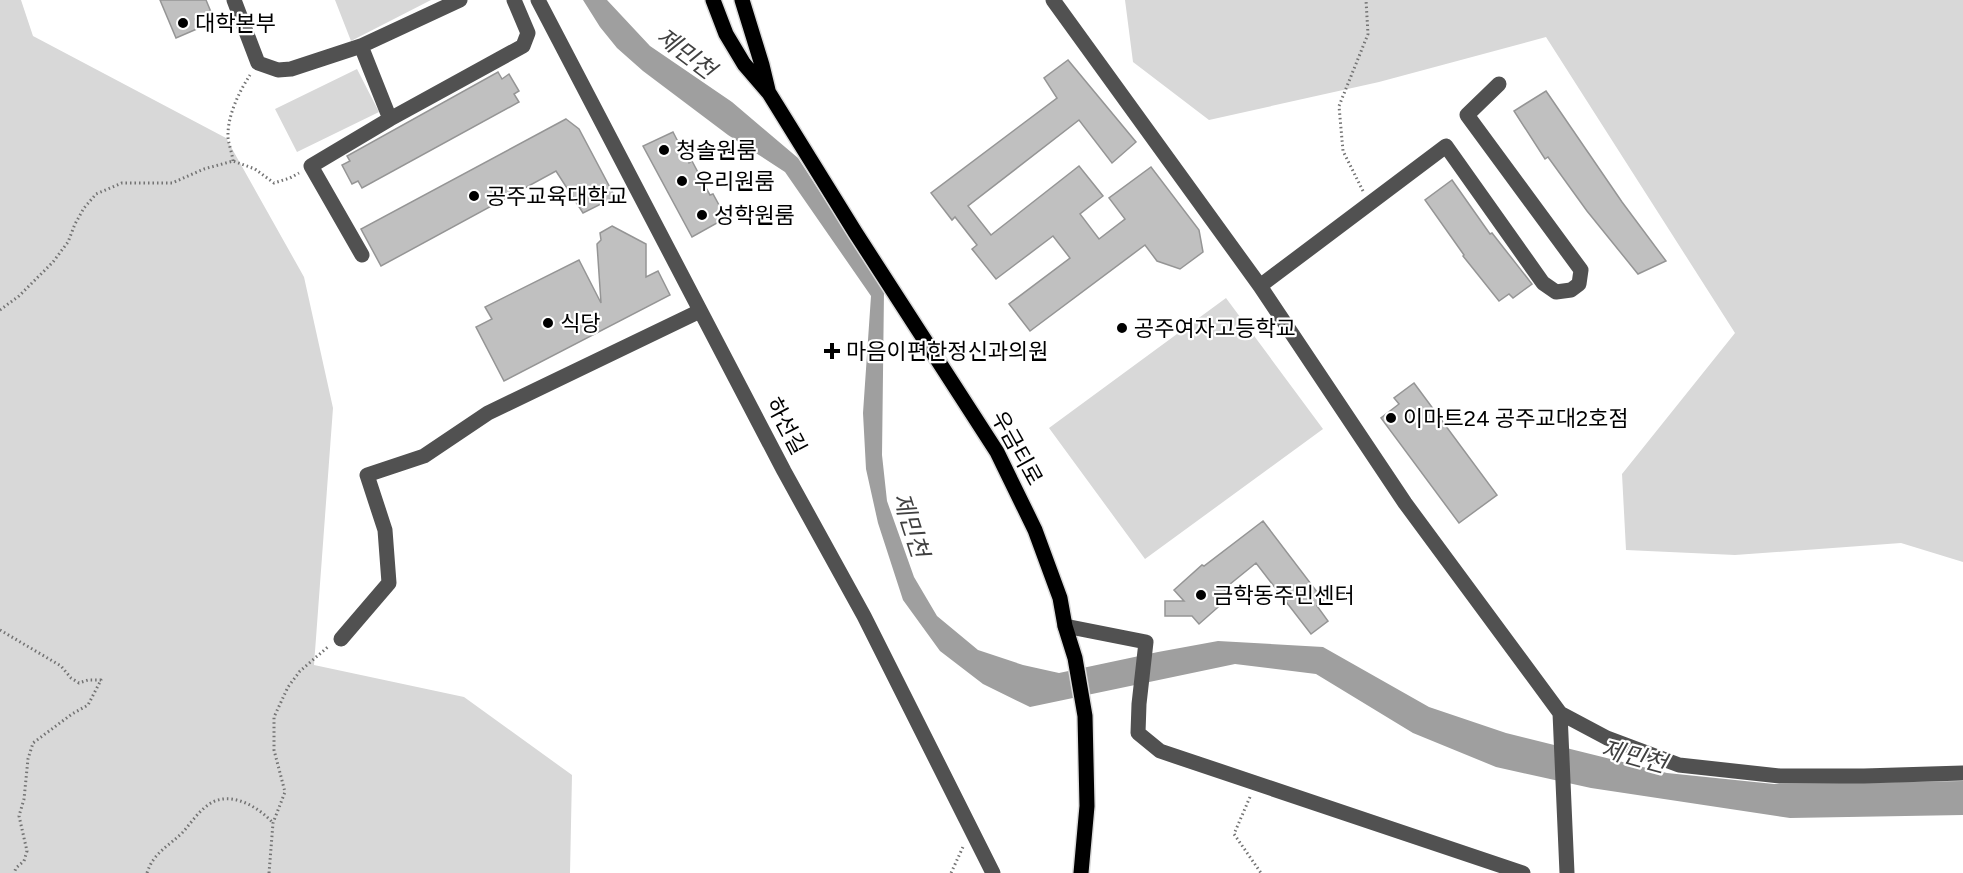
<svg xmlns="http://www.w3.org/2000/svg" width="1963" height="873" viewBox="0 0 1963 873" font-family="Figtree,'Noto Sans KR',sans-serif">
<rect width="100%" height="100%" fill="#fff"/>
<!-- green -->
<path fill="#d8d8d8" d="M0 0H21L33 36 226 138 304 277 333 408 314 665 464 697 572 775 570 873H0Z
M335 0H431L351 41Z
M1125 0H1963V562L1901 543 1735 555 1626 550 1622 474 1735 333 1546 37 1379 82 1209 120 1133 62Z
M357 69 379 112 297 152 275 109Z
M1226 298 1323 429 1145 559 1049 428Z"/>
<!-- water -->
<path fill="#9f9f9f" d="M583 0H607L650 46 732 102 798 158 884 291 882 455 887 501 914 577 937 616 978 650 1023 665 1059 673 1158 652 1218 641 1323 647 1429 707 1506 733 1667 773 1774 784 1963 781V815L1790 818 1591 788 1496 767 1413 733 1316 674 1235 664 1030 707 983 684 940 651 903 600 878 523 866 469 863 413 871 296 785 172 728 135 643 71 617 48 600 27Z"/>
<!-- building -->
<path fill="#c0c0c0" stroke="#959595" stroke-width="1.5" d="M160 0H206L211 12 195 19 199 28 176 38Z
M1068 60 1136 142 1112 163 1079 120 968 206 991 235 1079 166 1103 196 1080 214 1099 239 1125 219 1109 198 1151 167 1199 230 1203 252 1180 269 1157 261 1145 245 1030 331 1009 304 1070 258 1053 236 996 279 972 249 977 245 955 217 952 220 931 193 1057 98 1044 78Z
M498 72 502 79 509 74 519 91 514 94 519 102 362 188 358 181 352 184 342 165 350 161 347 156Z
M1546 91 1622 202 1666 261 1638 274 1587 211 1548 157 1545 159 1514 111Z
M566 119 579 129 615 197 583 213 556 171 381 266 361 229Z
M673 132 689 163 692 161 710 195 713 194 726 218 692 237 643 146Z
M1452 180 1490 234 1492 233 1532 284 1513 298 1509 294 1499 301 1463 256 1464 255 1425 200Z
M612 226 646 244V277L658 271 670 295 504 381 476 327 492 319 485 307 579 260 601 303 597 244 601 240 600 233Z
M1414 383 1497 495 1459 523 1381 418 1399 404 1394 398Z
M1263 521 1324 601 1317 606 1328 621 1311 634 1256 563 1224 589 1227 592 1222 597 1225 601 1199 624 1192 616H1165V601H1184L1174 590 1202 565 1204 566Z"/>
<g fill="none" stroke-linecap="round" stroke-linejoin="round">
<defs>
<path id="major" d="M713 0 726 34 744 64 769 93 855 232 997 452 1035 530 1060 598 1065 626 1075 658 1085 716 1087 806 1081 873
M742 0 762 65 768 90"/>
</defs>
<!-- major casing -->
<use href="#major" stroke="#dbdbdb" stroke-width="18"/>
<!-- path -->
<path stroke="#737373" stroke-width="3" stroke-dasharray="1.5 3" stroke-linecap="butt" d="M233 161C232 153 229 145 228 138 227 116 239 92 250 75
M1363 191 1343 151 1339 106 1368 34 1366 0
M0 310 19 296 53 262 68 242 75 224 84 208 96 194 122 183H172L204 169 233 161 255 169 274 183 290 178 299 173
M0 630 61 666 71 678 79 683 88 680H101L88 705 72 714 33 743 28 759 24 799 19 816 27 851 24 861 16 868 14 873
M1250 797 1234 834 1261 873
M147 873C153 853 169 846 183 832 191 823 198 812 208 805 229 789 259 807 273 823
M269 873 273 823 285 792 274 750V717L288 687 300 671 329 646
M951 873 963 847"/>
<!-- minor -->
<path stroke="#515151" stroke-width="15" d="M234 0 258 63 278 70 291 69 361 46
M538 0 784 471 864 616 993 873
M1053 0 1260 286 1405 503 1560 713 1607 738 1679 765 1780 776H1864L1963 773
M390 119 361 46 460 0
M362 255 311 166 390 119 523 46 528 33 514 0
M1260 286 1446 146 1543 283 1556 292 1571 290 1579 284 1581 270 1467 115 1499 84
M1065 626 1146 642 1139 704 1138 733 1160 751 1523 873
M341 639 389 583 385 530 367 475 424 456 488 413 700 311
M1560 713 1567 873"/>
<!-- major -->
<use href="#major" stroke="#000" stroke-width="15"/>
</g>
<!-- markers -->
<g fill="#000" stroke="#fff" stroke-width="2">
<circle cx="183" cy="23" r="6"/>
<circle cx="664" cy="150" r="6"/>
<circle cx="682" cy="181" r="6"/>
<circle cx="474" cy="196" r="6"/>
<circle cx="702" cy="215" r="6"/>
<circle cx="548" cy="323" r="6"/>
<circle cx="1122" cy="328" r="6"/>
<path d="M829 342h6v6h6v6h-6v6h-6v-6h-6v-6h6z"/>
<circle cx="1391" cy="418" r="6"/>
<circle cx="1201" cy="595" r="6"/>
</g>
<g text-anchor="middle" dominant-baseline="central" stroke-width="4.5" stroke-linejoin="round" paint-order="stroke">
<!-- poi labels -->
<g font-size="22" fill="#000" stroke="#fff" text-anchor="start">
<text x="195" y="23">대학본부</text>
<text x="676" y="150">청솔원룸</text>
<text x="694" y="181">우리원룸</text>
<text x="486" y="196">공주교육대학교</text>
<text x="714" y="215">성학원룸</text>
<text x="560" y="323">식당</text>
<text x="1134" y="328">공주여자고등학교</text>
<text x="846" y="351">마음이편한정신과의원</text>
<text x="1403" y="418">이마트24 공주교대2호점</text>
<text x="1213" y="595">금학동주민센터</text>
</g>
<!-- street labels -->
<g font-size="22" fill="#000" stroke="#fff">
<text transform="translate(786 426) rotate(62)">하선길</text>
<text transform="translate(1017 448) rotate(61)">우금티로</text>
</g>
<!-- water labels -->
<g font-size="24" font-style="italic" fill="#404040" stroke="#fff">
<text transform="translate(686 53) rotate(37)">제민천</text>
<text transform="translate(911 525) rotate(72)">제민천</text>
<text transform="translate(1634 756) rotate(15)">제민천</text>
</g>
</g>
</svg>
